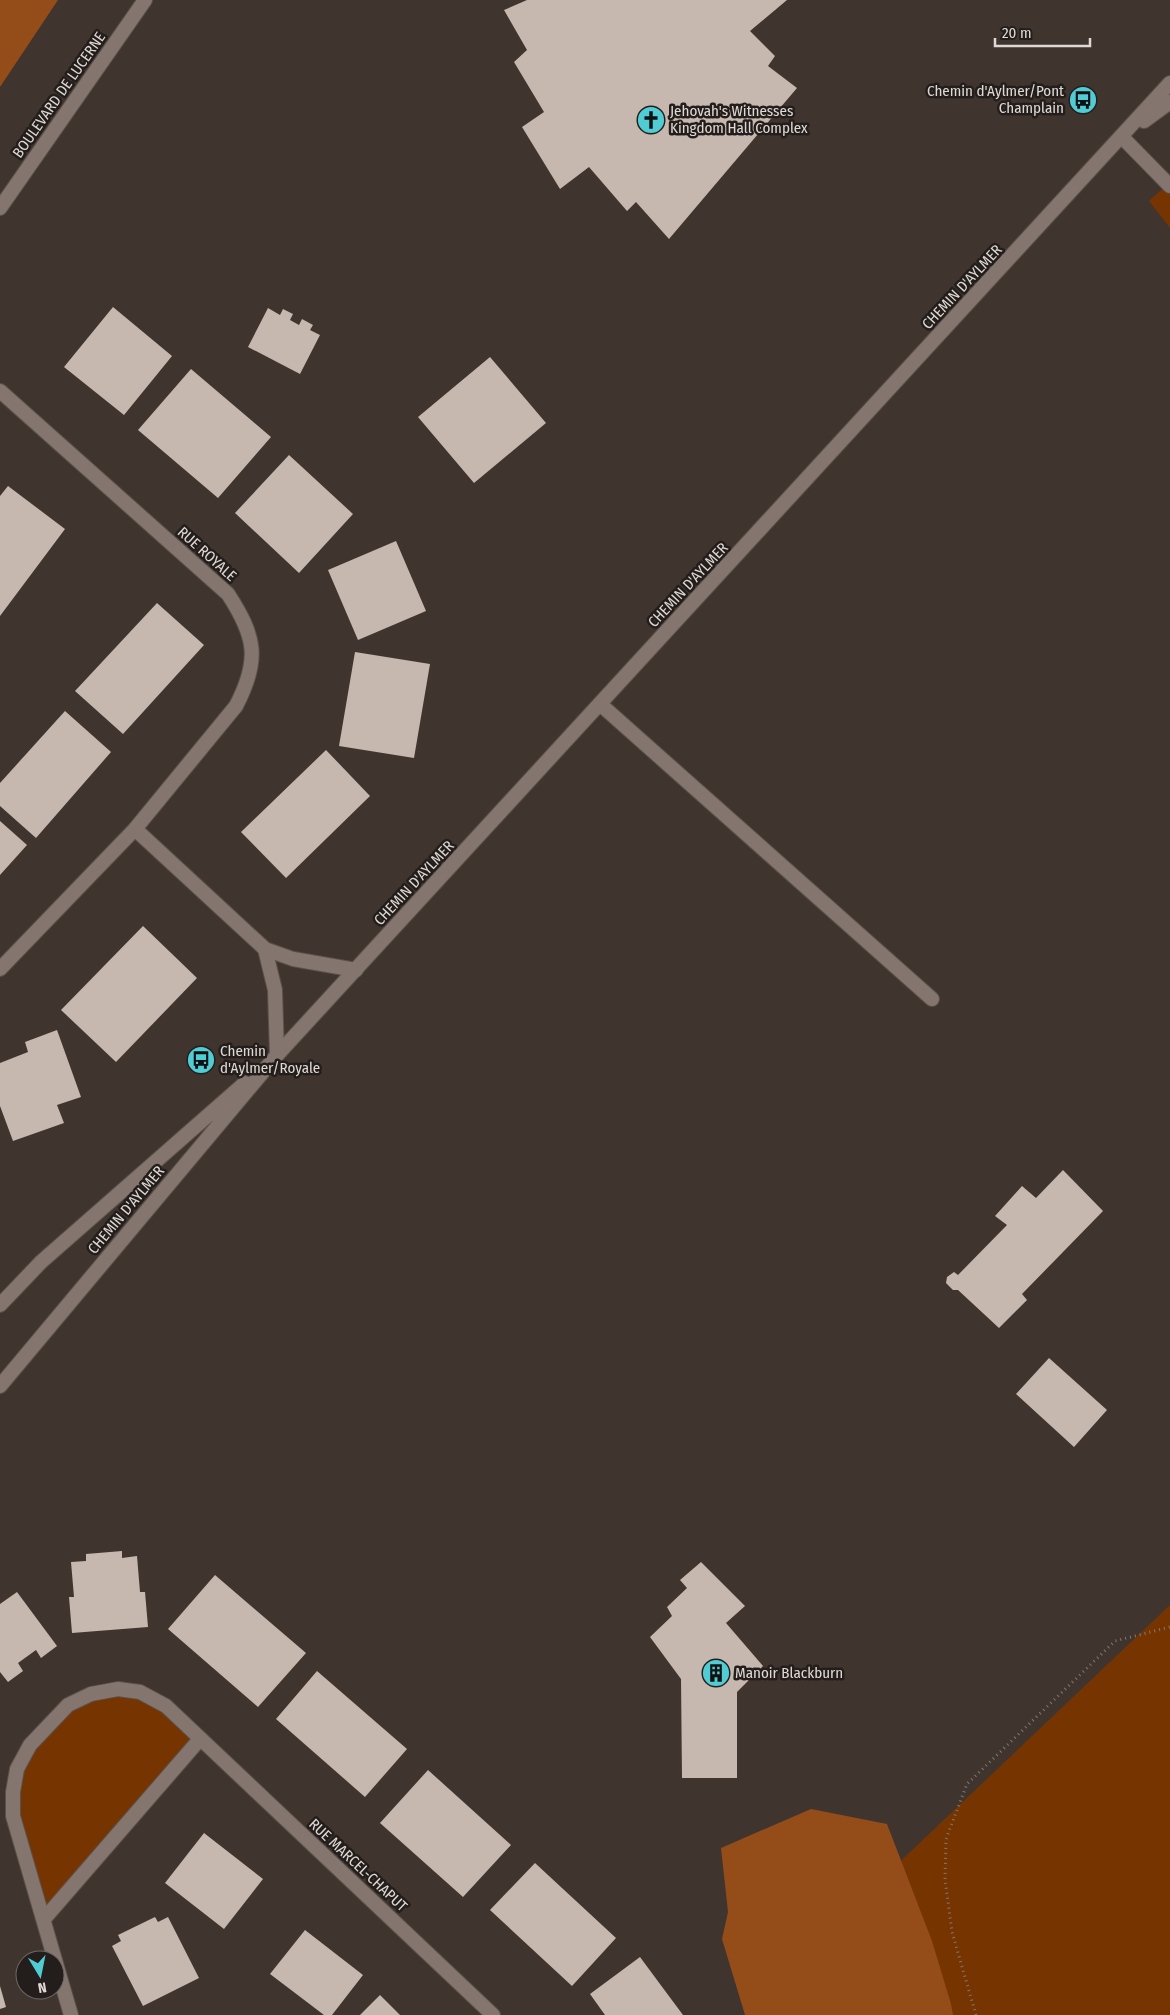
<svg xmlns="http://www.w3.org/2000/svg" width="1170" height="2015" viewBox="0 0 1170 2015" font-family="'Fira Sans Condensed',sans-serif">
<rect width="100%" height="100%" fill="#40352e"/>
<!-- green -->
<path fill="#763500" d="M1170 182V228L1149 201Z
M1170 1605V2015H770L769 1986Z
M140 1692 200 1739 44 1919 13 1792 30 1745 91 1694Z"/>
<!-- forest -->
<path fill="#944c19" d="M0 0H58L0 87Z
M811 1809 887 1824 932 1941 951 2004 953 2015H745L722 1939 728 1912 721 1848Z"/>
<!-- building -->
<path fill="#c6b8af" d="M527 0H787L750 31 775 56 768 66 797 88 669 239 636 202 627 211 589 167 560 189 522 127 544 112 514 62 527 50 504 10Z
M113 307 172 356 124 415 64 367Z
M268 308 280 315 283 309 293 314 290 320 299 325 302 319 313 325 310 330 320 335 300 374 248 347Z
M490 357 546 423 474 483 418 417Z
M191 369 271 437 218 498 138 430Z
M289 455 353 514 299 573 235 513Z
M8 486 65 529 0 616V496Z
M396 541 426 611 358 640 328 570Z
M157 603 204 645 123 734 75 691Z
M355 652 430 664 414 758 339 746Z
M65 711 111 752 36 838 0 806V783Z
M326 750 370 796 286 878 241 832Z
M0 821 27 845 0 875Z
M143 926 197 978 116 1062 61 1010Z
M57 1030 81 1097 57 1105 64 1123 13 1141 0 1106V1063L28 1052 25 1042Z
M1063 1170 1103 1211 1022 1294 1027 1300 999 1328 958 1290H953L946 1283 947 1277 954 1272 958 1275 1007 1225 995 1216 1022 1186 1036 1198Z
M1049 1358 1107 1410 1074 1447 1016 1394Z
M122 1551V1558L137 1556 140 1592H145L148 1627 72 1633 69 1597H74L71 1562 86 1561V1554Z
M701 1562 745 1606 726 1623 763 1666 737 1692V1778H682L681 1679 650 1637 672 1616 667 1607 687 1588 680 1580Z
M215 1575 306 1653 258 1707 168 1629Z
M17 1592 57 1646 41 1658 36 1650 18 1663 23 1671 8 1682 0 1672V1604Z
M317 1671 407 1749 365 1797 276 1719Z
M428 1770 511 1845 463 1897 380 1823Z
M204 1833 263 1879 224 1929 165 1883Z
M535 1863 616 1938 572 1986 490 1910Z
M155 1917 158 1922 168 1917 199 1978 143 2006 112 1946 121 1941 118 1935Z
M305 1930 363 1975 332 2015H324L270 1974Z
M640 1957 657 1980 683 2015H605L590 1994Z
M0 1986 6 2007 0 2009Z
M380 1995 400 2015H360Z"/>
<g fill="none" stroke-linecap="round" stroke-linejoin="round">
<defs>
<path id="service" d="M1122 137 1170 186
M600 704 932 999"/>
<path id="minor" d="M0 391 228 594C256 637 260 660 236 706L135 829 0 969
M135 829 265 949 293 959 356 970
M265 949 275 990 277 1055
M44 1919 200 1739
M71 2015 13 1816V1792L17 1769 30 1745 68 1705 91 1694 118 1689 140 1692 166 1706 493 2015"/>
<path id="tertiary" d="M0 208 145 0"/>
<path id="secondary" d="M1144 121 1170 102
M0 1305 41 1262 245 1083
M0 1386 277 1055 1170 83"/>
</defs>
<!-- service casing -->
<use href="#service" stroke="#5b514b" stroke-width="16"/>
<!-- minor casing -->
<use href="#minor" stroke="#5b514b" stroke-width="16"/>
<!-- tertiary casing -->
<use href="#tertiary" stroke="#5b514b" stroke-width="16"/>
<!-- secondary casing -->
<use href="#secondary" stroke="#5b514b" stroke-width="16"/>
<!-- path -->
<path stroke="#827872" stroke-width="3" stroke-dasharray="1 4" stroke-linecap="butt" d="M976 2015 952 1932 945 1879 946 1839 967 1784 1115 1641 1170 1627"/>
<!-- service -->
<use href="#service" stroke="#84766f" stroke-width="14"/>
<!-- minor -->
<use href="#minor" stroke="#84766f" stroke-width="14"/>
<!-- tertiary -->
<use href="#tertiary" stroke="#84766f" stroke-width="14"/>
<!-- secondary -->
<use href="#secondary" stroke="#84766f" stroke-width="14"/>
</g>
<!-- icons -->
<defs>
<symbol id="bus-disc" viewBox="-11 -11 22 22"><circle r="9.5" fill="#51ccd4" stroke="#231e1b"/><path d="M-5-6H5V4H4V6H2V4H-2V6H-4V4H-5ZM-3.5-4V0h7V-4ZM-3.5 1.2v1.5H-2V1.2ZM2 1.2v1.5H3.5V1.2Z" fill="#111"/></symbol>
<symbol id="church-disc" viewBox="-11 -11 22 22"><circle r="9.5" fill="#51ccd4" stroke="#231e1b"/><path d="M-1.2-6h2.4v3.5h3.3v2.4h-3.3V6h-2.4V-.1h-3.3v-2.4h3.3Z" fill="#111"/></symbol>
<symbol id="building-disc" viewBox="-11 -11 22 22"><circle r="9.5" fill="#51ccd4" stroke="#231e1b"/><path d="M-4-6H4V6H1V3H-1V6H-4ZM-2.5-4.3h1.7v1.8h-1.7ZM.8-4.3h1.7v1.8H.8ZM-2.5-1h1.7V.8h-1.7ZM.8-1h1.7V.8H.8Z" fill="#111"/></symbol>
</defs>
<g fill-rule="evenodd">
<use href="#bus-disc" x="1067" y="84" width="32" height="32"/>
<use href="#church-disc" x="635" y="104" width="32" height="32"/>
<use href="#bus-disc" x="185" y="1044" width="32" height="32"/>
<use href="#building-disc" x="700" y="1657" width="32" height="32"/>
</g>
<g text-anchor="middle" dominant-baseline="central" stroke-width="5" stroke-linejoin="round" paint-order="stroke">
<!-- poi labels -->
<g font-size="15" fill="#e0d8d4" stroke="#231e1b" text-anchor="start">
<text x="1064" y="91" text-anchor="end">Chemin d'Aylmer/Pont<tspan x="1064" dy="17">Champlain</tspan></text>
<text x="670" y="111">Jehovah's Witnesses<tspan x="670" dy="17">Kingdom Hall Complex</tspan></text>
<text x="220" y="1051">Chemin<tspan x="220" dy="17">d'Aylmer/Royale</tspan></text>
<text x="735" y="1673">Manoir Blackburn</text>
</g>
<!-- street labels -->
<g font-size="15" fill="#e0d8d4" stroke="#231e1b">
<text transform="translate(59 95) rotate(-55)">BOULEVARD DE LUCERNE</text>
<text transform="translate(962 287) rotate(-47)">CHEMIN D'AYLMER</text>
<text transform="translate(207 554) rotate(42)">RUE ROYALE</text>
<text transform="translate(688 585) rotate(-47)">CHEMIN D'AYLMER</text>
<text transform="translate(414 883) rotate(-47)">CHEMIN D'AYLMER</text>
<text transform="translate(126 1210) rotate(-50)">CHEMIN D'AYLMER</text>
<text transform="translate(358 1865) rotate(43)">RUE MARCEL-CHAPUT</text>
</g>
</g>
<!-- north arrow -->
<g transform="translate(40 1975) rotate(170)"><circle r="24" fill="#231e1b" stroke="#6f6865"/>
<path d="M0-4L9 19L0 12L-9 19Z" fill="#51ccd4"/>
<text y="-8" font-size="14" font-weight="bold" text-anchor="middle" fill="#e0d8d4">N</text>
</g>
<!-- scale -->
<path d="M995 38v8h95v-8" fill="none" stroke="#e0d8d4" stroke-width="2.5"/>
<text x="1002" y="38" font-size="15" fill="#e0d8d4" stroke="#231e1b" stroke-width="4" paint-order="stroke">20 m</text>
</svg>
